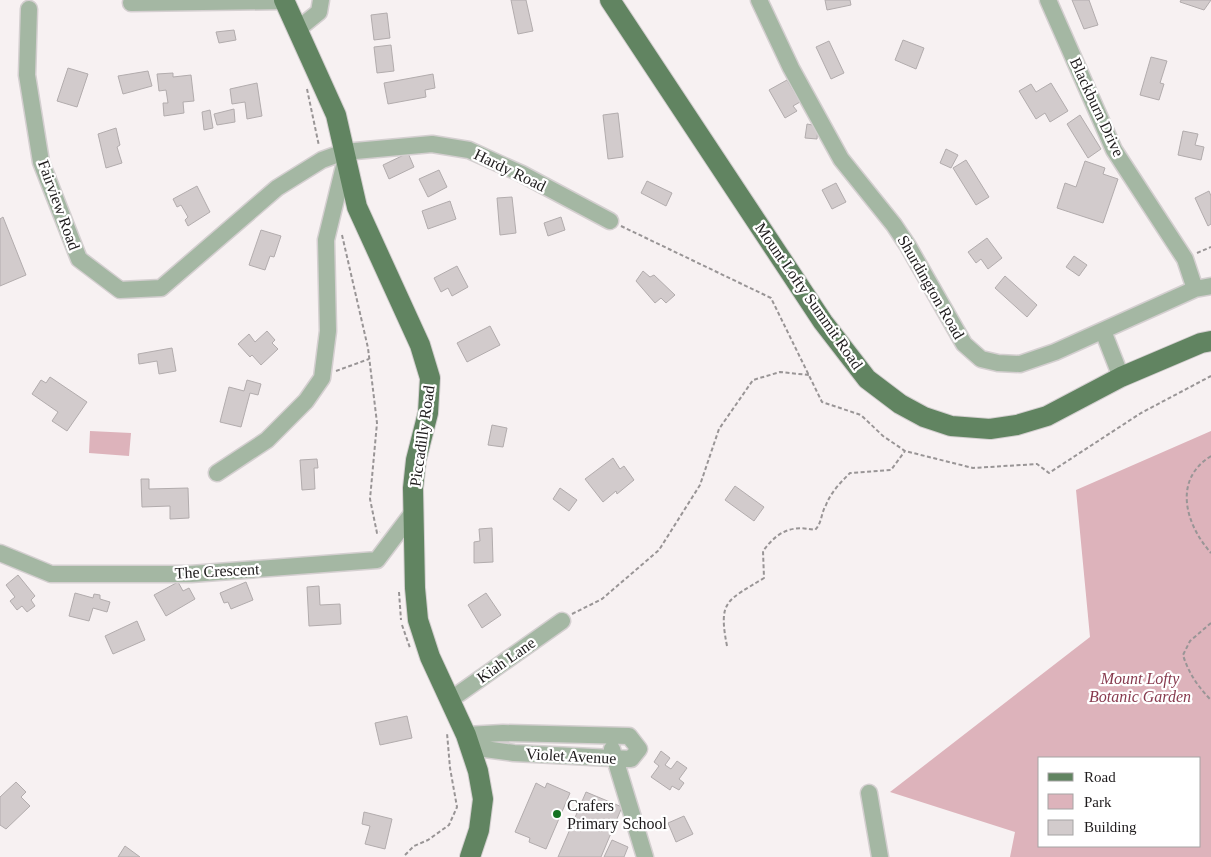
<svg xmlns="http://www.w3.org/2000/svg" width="1211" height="857" viewBox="0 0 1211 857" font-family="Georgia,serif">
<rect width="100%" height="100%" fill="#f7f1f2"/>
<!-- green -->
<path fill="#ddb3bb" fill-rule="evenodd" d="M90 431 131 433 129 456 89 453Z
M1211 431V857H1010L1015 832 890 792 1090 637 1076 490ZM1200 758V846H1040V758Z"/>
<!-- building -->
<path fill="#d2cbcc" stroke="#b2acad" d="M511 0H526L533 31 518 34Z
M825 0H850L851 5 827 10Z
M1072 0H1089L1098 25 1084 29Z
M1181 0H1211L1204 10 1180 2Z
M387 13 390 38 374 40 371 15Z
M234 30 236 40 219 43 216 32Z
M903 40 924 48 916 69 895 60Z
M829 41 844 73 831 79 816 47Z
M391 45 394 71 377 73 374 47Z
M1151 57 1167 61 1160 83 1164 84 1159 100 1140 95Z
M68 68 88 74 77 107 57 101Z
M148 71 152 86 123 94 118 76Z
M173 73V77L191 75 194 101 183 102 184 113 164 116 163 103H168L166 90 159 91 157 74Z
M433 74 435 88 425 90 426 97 388 104 384 83Z
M787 80 800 102 793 106 797 111 785 118 769 90Z
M257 83 262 116 247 119 245 102 232 104 230 89Z
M1051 83 1068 111 1050 122 1045 113 1036 119 1019 91 1031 84 1036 92Z
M234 109 235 122 217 125 214 114Z
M210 110 213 128 204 130 202 112Z
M618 113 623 157 608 159 603 115Z
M1080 115 1101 149 1088 158 1067 124Z
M807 124 818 126 817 139 805 138Z
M116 128 120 145 117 147 122 163 106 168 98 134Z
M1183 131 1198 134 1195 145 1204 147 1201 160 1178 155Z
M946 149 958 155 951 168 940 163Z
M408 153 414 167 389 179 383 165Z
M966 160 989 197 976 205 953 168Z
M1085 161 1105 168 1103 174 1118 179 1103 223 1057 208 1065 183 1076 187Z
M439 170 447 187 428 197 419 179Z
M647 181 672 193 666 206 641 193Z
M836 183 846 202 832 209 822 190Z
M197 186 210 212 188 226 185 220 188 217 181 205 177 207 173 199Z
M1209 191 1211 196V224L1208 226 1195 198Z
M512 197 516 233 500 235 497 198Z
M450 201 456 219 428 229 422 211Z
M3 217 26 275 0 286V219Z
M561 217 565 230 548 236 544 223Z
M261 230 281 236 274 257 270 256 265 270 249 265Z
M987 238 1002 258 988 269 981 259 976 263 968 252Z
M1074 256 1087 265 1079 276 1066 267Z
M457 266 468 287 452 296 448 288 441 292 434 278Z
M643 271 650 277 654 275 675 295 666 303 661 298 655 303 636 281Z
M1005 276 1037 305 1027 317 995 288Z
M490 326 500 345 467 362 457 343Z
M267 331 275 340 272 343 278 349 261 365 252 355 250 357 238 344 249 334 255 342Z
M172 348 176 371 159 374 157 361 139 364 138 354Z
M50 377 87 402 67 431 52 421 58 412 32 394 41 380 46 383Z
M247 380 261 384 258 395 250 393 241 427 220 422 229 387 244 391Z
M492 425 507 428 503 447 488 445Z
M613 458 620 469 624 466 634 480 617 494 616 491 603 502 585 479Z
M317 459 318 468H314L315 489 302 490 300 460Z
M141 479H149V489L188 488 189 518 170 519V506L142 507Z
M735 486 764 507 754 521 725 500Z
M560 488 577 500 569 511 553 499Z
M492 528 493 562 474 563V542L480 541 479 529Z
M18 575 35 596 31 600 35 606 27 612 22 606 17 610 10 601 15 597 6 585Z
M178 582 183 591 189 588 195 599 166 616 154 595Z
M246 582 253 600 231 609 228 602 224 603 220 593Z
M319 586 320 605 340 604 341 624 309 626 307 587Z
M75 593 93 598 94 594 100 595V599L110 602 107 612 93 608 89 621 69 616Z
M486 593 501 615 482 628 468 605Z
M137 621 145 640 113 654 105 636Z
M407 716 412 738 380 745 375 723Z
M661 751 670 758 665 765 671 769 677 761 687 768 679 779 684 783 679 790 672 786 670 790 651 777 659 766 654 762Z
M16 782 26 792 21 797 30 806 6 829 0 825V797Z
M536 783 545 788 547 783 570 793 546 849 529 842 530 838 515 832Z
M586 792 622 807 601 857H558Z
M364 812 392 819 385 849 365 844 370 826 362 824Z
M684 816 693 834 676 842 668 823Z
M612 840 628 847 624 857H604Z
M125 846 140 857H118Z"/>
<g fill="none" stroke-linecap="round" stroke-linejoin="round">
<defs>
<path id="minor" d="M759 0 791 68 841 159 894 225 908 246 964 344 981 359 998 363 1020 364 1055 352 1195 289 1211 286
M1048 0 1114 150 1185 259 1195 289
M131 3 284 1
M29 9 27 75 41 162 79 259 120 290 161 288 277 188 322 160 344 152 432 144 469 150 522 174 610 221
M298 29 319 12 321 0
M1103 331 1121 377
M217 473 267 440 306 401 322 378 328 331 326 240 345 162
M0 553 51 574H191L377 560 414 511
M450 700 562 621
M466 735 503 733 629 736 639 749 631 759 514 753 470 747
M612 749 645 857
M869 793 880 857"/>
<path id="major" d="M284 0 336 115 357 207 420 345 430 378 428 413 416 460 413 488 415 588 418 620 430 657 466 735 478 771 483 799 479 830 470 857
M610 0 823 322 867 379 900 404 924 417 951 426 990 429 1017 425 1047 416 1121 377 1201 343 1211 341"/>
</defs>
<!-- minor casing -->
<use href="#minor" stroke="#d4cfd0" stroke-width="19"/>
<!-- major casing -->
<use href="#major" stroke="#d4cfd0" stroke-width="22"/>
<!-- path -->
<path stroke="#999596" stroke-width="2" stroke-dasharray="4 2.5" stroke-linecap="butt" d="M307 89 319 146
M621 226 771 298 822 402 861 415 883 436 905 451 973 468 1037 464 1049 473 1141 413 1211 376
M342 235 368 348 377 423 370 499 377 533 380 532
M1197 253 1211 247
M336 371 369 359
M1211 456C1172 480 1186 525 1211 553
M399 592 401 620
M572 614 602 599 659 550 700 485 719 429 753 380 780 372 809 375
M1211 623 1190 641 1183 655C1188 672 1198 687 1211 700
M402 625 410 648
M727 646C718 600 727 601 764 578L763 551C778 531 791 525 815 530 822 523 821 513 826 505 831 492 841 482 850 473L891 470 905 451
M405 855 414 846 428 840 449 825 457 807 450 768 447 733"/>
<!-- minor -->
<use href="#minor" stroke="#a4b7a3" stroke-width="16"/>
<!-- major -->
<use href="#major" stroke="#618461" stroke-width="20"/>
</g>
<!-- markers -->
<circle fill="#147221" stroke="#fff" stroke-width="2" cx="557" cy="814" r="5"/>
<g text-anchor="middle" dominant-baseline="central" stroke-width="4.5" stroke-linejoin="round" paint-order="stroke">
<!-- street labels -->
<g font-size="16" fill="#1e1b1c" stroke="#fff">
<text transform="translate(1097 107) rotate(65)">Blackburn Drive</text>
<text transform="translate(510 170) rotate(26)">Hardy Road</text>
<text transform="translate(59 205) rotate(70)">Fairview Road</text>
<text transform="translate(931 287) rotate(60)">Shurdington Road</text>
<text transform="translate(809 296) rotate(55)">Mount Lofty Summit Road</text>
<text transform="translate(422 436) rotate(-82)">Piccadilly Road</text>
<text transform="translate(217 571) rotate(-3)">The Crescent</text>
<text transform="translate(506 660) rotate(-35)">Kiah Lane</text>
<text transform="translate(571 756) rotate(3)">Violet Avenue</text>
</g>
<!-- park labels -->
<g font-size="16" font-style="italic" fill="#873a4e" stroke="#fff">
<text x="1140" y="678">Mount Lofty<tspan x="1140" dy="18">Botanic Garden</tspan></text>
</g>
<!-- poi labels -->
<g font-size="16" fill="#1e1b1c" stroke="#fff" text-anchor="start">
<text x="567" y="805">Crafers<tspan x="567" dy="18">Primary School</tspan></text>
</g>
</g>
<!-- legend -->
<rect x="1038" y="757" width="162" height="90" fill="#ffffff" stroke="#a5a4a4"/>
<rect x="1048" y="773" width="25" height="8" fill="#618461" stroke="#a5a4a4"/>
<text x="1084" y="782" font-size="15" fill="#1e1b1c">Road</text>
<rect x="1048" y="794" width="25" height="15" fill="#ddb3bb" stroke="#a5a4a4"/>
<text x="1084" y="807" font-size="15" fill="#1e1b1c">Park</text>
<rect x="1048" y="820" width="25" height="15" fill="#d2cbcc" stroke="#a5a4a4"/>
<text x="1084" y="832" font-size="15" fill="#1e1b1c">Building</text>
</svg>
